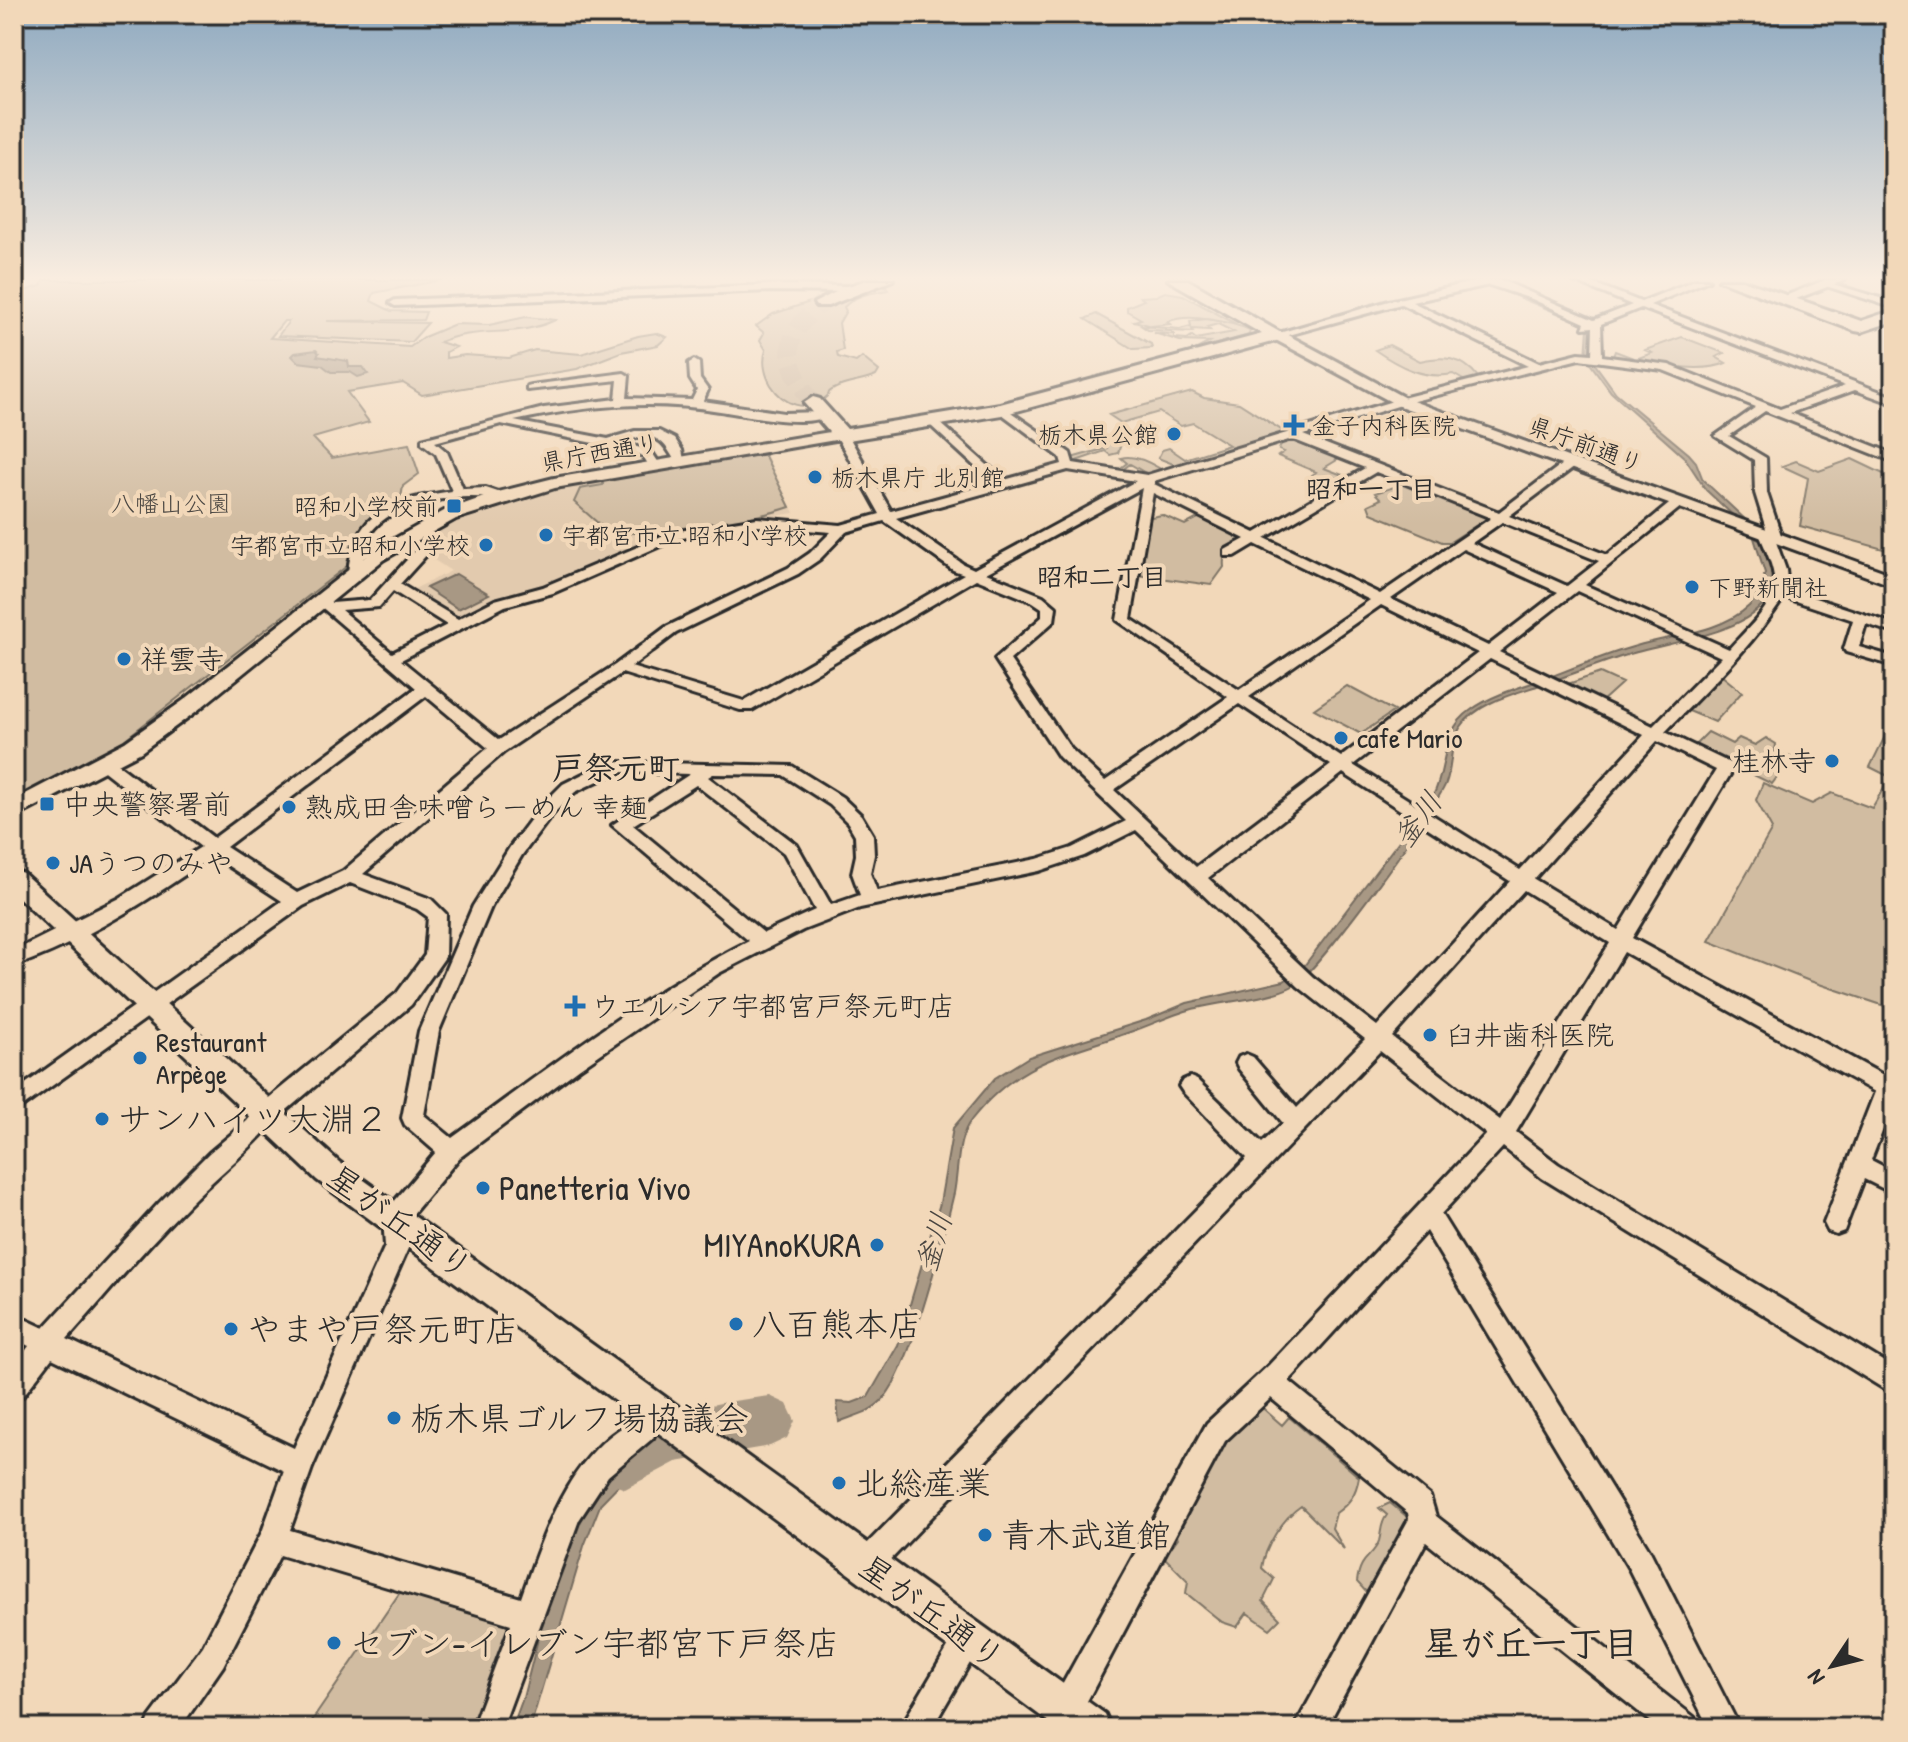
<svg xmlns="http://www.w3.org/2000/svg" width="1908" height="1742" viewBox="0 0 1908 1742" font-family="'Patrick Hand','Klee One',sans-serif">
<rect width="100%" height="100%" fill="#f2d8b9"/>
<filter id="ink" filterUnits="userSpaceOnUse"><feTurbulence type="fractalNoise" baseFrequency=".0125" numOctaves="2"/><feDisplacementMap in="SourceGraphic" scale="16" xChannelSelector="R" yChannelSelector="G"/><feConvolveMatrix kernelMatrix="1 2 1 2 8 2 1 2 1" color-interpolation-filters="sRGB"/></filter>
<g filter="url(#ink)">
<!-- built -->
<path fill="#e2caae" d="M766 454 794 513 679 531 651 539 625 553 527 591 496 600 456 619 410 591 451 571 425 554 431 547 412 543 449 522 496 504 562 486Z"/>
<!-- green -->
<path fill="#d1bca1" stroke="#7e7466" stroke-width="2" d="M44 280H442L374 293 371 301 391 311 426 312 423 320 327 321 428 323 411 342 278 336 289 321H284L270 338 410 347 424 337 455 324 489 325 526 317 555 320C519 338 476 326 440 342L456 347 446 352V358L465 355 509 358 535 350 581 354 638 336 656 333 667 337 658 345 621 352 577 369 422 395 403 383 347 392 369 422 313 438 332 458 409 444 419 474 403 486 400 504C370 522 354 529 347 566L124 740 34 791 14 799V294L41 286Z
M886 286 888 290C871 293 857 294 844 307L846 311 839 323 843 350 837 352 838 357 856 362 862 357 879 371 876 376C863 382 846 382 834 389 824 394 833 392 825 398 806 414 783 404 771 385 765 375 762 361 766 350L760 340 764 333 756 326 773 314 813 301 830 305 850 295Z
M1165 292 1183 295 1236 324C1213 321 1189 313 1167 322L1170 324 1152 326 1134 321 1141 319 1127 311V307L1144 300 1140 297 1156 296Z
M1096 314 1151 344 1152 348 1133 349 1085 319Z
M1207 319C1220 321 1239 325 1250 330L1249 335 1195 350 1210 342 1180 341 1154 333 1174 334V338L1187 339 1192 336 1196 339 1234 332 1218 324 1207 327 1210 330 1192 329 1193 332 1148 330 1142 326 1180 329 1191 326 1190 321Z
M1682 337 1724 353 1716 357 1726 363C1700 375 1642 362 1613 356L1615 351 1636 359 1652 353 1645 350Z
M1389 345 1420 361C1442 356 1462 356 1478 377L1465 381 1453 374C1424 380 1398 366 1375 350Z
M1192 392 1204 398 1239 403 1286 433 1178 466 1158 458 1162 450 1169 448 1185 459 1229 445 1193 423 1181 426 1159 412 1121 423 1109 415Z
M1119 436 1123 438 1118 453 1110 455 1105 451 1076 461 1118 470 1127 463 1121 458C1133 454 1149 462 1159 468L1157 473 1149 475 1130 464 1120 472 1071 461V458L1107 448 1103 440Z
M1292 439 1342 457 1324 468 1345 476 1335 482 1326 478 1321 480 1311 476 1316 472 1278 456 1284 452 1279 450 1281 444Z
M764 454 790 507C744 523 695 524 648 539L639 533 608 532 574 502 580 489 603 485V481Z
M1852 459 1894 479V552L1800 526 1808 478 1782 466 1796 461 1819 471Z
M1407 483 1484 514 1486 519 1450 542H1442L1371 513 1368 505 1381 499 1375 493Z
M1162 515 1185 525 1202 516 1244 539C1231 546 1222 550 1224 567L1211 585 1137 575 1145 518Z
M1600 673 1622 683 1601 702 1565 685Z
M1721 675 1742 692 1715 722 1689 711Z
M1347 686 1394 711 1361 734 1314 709Z
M1708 732 1732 744 1739 738 1755 745 1766 738 1776 744 1775 751 1803 762 1800 766 1786 765 1772 784 1694 746Z
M1887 732 1894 733V1009L1807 980 1709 941 1772 829 1756 800 1763 783 1812 804 1832 793 1872 808 1890 777 1870 767Z
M1258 1404 1282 1425 1289 1417 1359 1477C1356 1494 1350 1503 1336 1513L1332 1528 1344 1549 1301 1506C1283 1518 1265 1546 1262 1568L1274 1579 1263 1601 1280 1619 1270 1629 1247 1613 1237 1627 1222 1622 1186 1593 1188 1581 1164 1557 1178 1538 1173 1528 1222 1437Z
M1390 1503 1411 1520 1368 1594 1357 1582C1360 1555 1373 1558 1379 1541 1382 1530 1380 1524 1387 1515L1379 1508Z
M403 1588 502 1613 511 1637 478 1728H307Z"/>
<!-- water -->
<path fill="#a89884" stroke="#766c60" stroke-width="2" d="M1476 280 1530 297 1595 327 1592 360 1616 393 1689 454 1696 462 1703 480 1748 522 1737 519 1706 490 1685 458 1611 392 1586 358 1588 328 1584 324Z
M316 350 319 353 317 356 348 361 349 367H363L368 374 358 377 350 372H331L322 365 298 362 292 356 295 353Z
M1754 538 1765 542C1769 561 1776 578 1767 597 1750 634 1663 643 1627 655 1597 664 1569 676 1540 685 1513 694 1476 703 1460 728 1449 745 1453 765 1446 783 1434 812 1318 972 1293 986 1269 999 1224 1001 1197 1008 1174 1013 1152 1025 1130 1032 1064 1056 1019 1060 972 1119 956 1139 959 1168 954 1193 943 1239 912 1366 883 1399 871 1413 855 1415 839 1422L837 1402 852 1403 868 1397 898 1345 940 1203 953 1128 995 1078 1029 1057 1146 1020 1187 1003 1284 981 1304 966 1433 796C1448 767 1440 731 1471 710 1493 694 1524 686 1550 677 1578 666 1607 654 1636 646 1672 635 1720 633 1749 606 1758 597 1761 584 1765 573Z
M456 574 489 594 458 609 426 588Z
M769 1406 770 1421 754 1443 741 1446 701 1417Z
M654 1434 672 1446 632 1471 601 1503 584 1546 530 1728H512L523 1698 564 1537 609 1470Z"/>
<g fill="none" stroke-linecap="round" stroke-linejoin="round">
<!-- river -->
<path fill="#a89884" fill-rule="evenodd" d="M770 1396 787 1404 795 1421 787 1438 770 1446 676 1462 625 1489 607 1482 600 1464C602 1459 604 1450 607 1446 633 1414 730 1401 770 1396Z"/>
<!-- primary-tunnel -->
<path stroke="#cab59d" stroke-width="18" stroke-dasharray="18 9" stroke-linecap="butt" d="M813 403C782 361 780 337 822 303"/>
<defs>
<path id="minor" d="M1482 280H1501L1594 320 1632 305 1571 280H1585L1641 302 1695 280H1709L1650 305 1894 397V404L1855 390 1790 413 1894 454V462L1765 411 1729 436 1766 458 1767 493 1782 538 1776 542 1786 570 1788 589 1894 624V633L1866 624 1859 647 1894 657V666L1846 652 1844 649 1853 620 1784 597C1751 648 1707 689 1665 732L1732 764 1734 768 1632 938 1894 1081V1101L1871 1160 1894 1172V1194L1864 1179 1844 1231 1836 1234 1828 1231 1824 1223 1875 1092 1624 952 1516 1132 1558 1164 1894 1368V1395L1542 1178 1503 1147 1441 1214 1649 1549 1740 1728H1709L1629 1569 1426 1231 1289 1381 1430 1496 1436 1516 1694 1717 1698 1728H1659L1426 1542 1326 1728H1294L1409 1519 1408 1513 1271 1398 1225 1441 1077 1720 1066 1724 1055 1720 1051 1709 1055 1698 1207 1423 1269 1365 1486 1134 1380 1051 876 1575 866 1579 856 1575 852 1565 856 1555 1247 1158 1183 1092 1179 1086 1183 1080 1190 1077 1197 1080 1262 1143 1283 1123 1239 1069 1236 1063 1239 1057 1246 1054 1253 1057 1297 1108 1365 1039 1299 987 1136 830 1084 856 1039 871 860 908 803 930 719 973 580 1068 459 1158 407 1221 409 1246 312 1468 290 1530 521 1598C545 1530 571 1446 644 1416L653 1420 657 1429 653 1438 608 1476 579 1520 502 1728H472L511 1624 280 1555 223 1666 180 1728H146L150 1717 203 1646 262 1532 284 1471 52 1358 23 1396 14 1400V1366L29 1346 14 1339V1314L44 1328 159 1203 209 1153 247 1121 259 1106 397 993 425 955 428 917 417 909 350 883 303 906 14 1113V1092L282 901 213 856C156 895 80 945 14 966V951L118 899 201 847 100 768 98 764 100 760H112L214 838 416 688 318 604 325 600 332 603 370 600 416 550 393 545V539L430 545V551L400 584 458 619 495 600 543 587 673 532 757 518 841 525 880 514 836 435 842 432 848 435 891 511 993 483 930 425V421H938L1004 480 1062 464 1060 457 998 411V407L1002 406 1070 453 1073 463 1147 475 1406 397 1528 366 1401 304 1277 338 1272 335 1389 301ZM1489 285 1532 299 1585 323 1583 328 1593 327 1592 354 1579 353 1539 363 1412 302ZM1641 308 1845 386 1780 409 1669 365 1602 356 1601 324ZM1579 359 1663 370 1756 407 1715 436 1754 460 1755 493 1767 532 1760 536C1766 551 1779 576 1773 593 1765 614 1743 633 1729 649L1585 585 1682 506V500H1674L1607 555 1509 516 1574 467V461H1566L1499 512 1303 435 1414 401ZM1292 439 1365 468 1255 533 1154 484V481ZM1068 470 1136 481 974 569 963 564 896 518ZM1376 472 1491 518 1380 594 1265 538ZM1142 488 1117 620 1228 697 1105 781 1071 749 1010 660 1054 621 1056 607 1043 596 986 573ZM1153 493 1245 539 1225 550V556H1235L1255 544 1370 600 1239 690 1131 619ZM884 521 953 570 964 574 744 701 631 667 676 633 798 574 820 559 846 532ZM1502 522 1599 561 1567 586 1472 543ZM757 526 831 532 810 553 788 568 666 627 615 665 499 740 401 660 505 606 553 593 676 539ZM1463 549 1558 592 1488 646 1391 599ZM976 579 1033 602 1042 608V617L995 659 1059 757 1126 821 1072 848 1037 859 877 891 870 873 874 855 873 835 861 815 842 797 792 766 615 762 587 772 563 784 540 807 510 847 473 906 419 1031 402 1118 405 1125 436 1152 387 1210 383 1218 385 1246 294 1448 67 1339C107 1294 145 1248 187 1206 215 1177 251 1150 275 1120L411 1005 445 957 446 914 431 899 363 874 504 752 622 673 740 710H752ZM393 591 447 625 392 653 341 610 379 607ZM1577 591 1721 657 1653 726 1499 652ZM1381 605 1478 653 1341 757 1249 697ZM1490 659 1644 735 1520 870 1353 765ZM426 696 488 748 343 871 297 893 226 847ZM1239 704 1331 765 1196 867 1114 790ZM1657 741 1716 770 1618 930 1534 879ZM617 772 690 774 612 825 749 941C643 994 547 1069 452 1138L424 1115 439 1031 491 907 522 855 552 815 575 792ZM1343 773 1510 881 1377 1026 1313 977 1208 878ZM713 774 783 775 830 805 848 823 855 835 856 855 852 873 860 895 831 905 797 845 708 777ZM696 785 784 853 815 910 764 933 633 825ZM1524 890 1610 943 1500 1120 1392 1037Z
M1826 282 1894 302V308L1826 286Z
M770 285 854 286 859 289 854 292 770 291 395 306 390 303 395 300Z
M694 360 699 363 700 379 708 390 703 401 784 413 823 412 829 415C808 429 746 415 720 411 650 399 583 406 514 421L608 439 635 431H659L675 439 682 450 685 465H677C661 434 654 433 620 442L651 451 661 466 655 470 651 469 643 456 627 450 501 424 435 442 447 452 463 489 486 488 510 496 504 500C468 492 392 499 370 534 362 547 365 562 360 576H350L348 573C354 508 396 500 452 491L436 454 422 443V439L544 408 616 399 618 380 527 390V386L531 385 624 373 629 376 627 398 692 400 697 390 690 379 689 363Z
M969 1624 979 1629 984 1639 932 1728H900L959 1629Z"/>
<path id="tertiary" d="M1825 280H1845L1796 299 1785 296Z
M1272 332H1282L1407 399 1894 575V586L1397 405 1272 338Z
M842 430 847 432V438L555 488 456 519 383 560 198 710 141 752 14 818V800L125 742 184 700 371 552 444 511 498 492 554 478Z
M14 870 23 873 339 1162 1105 1714 1111 1728H1057L317 1180 14 893Z"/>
<path id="primary" d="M867 280H893L828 306H816L814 303 848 286Z
M1168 280H1188L1285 335 1283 339 1002 415 842 441 835 439 804 403 813 397 820 399 847 429 1000 404 1262 334Z
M1719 280H1742L1867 323 1869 327 1861 332 1855 331Z"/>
<path id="trunk" d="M1894 310V321L1861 332 1852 327 1855 323Z"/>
</defs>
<!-- minor casing -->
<use href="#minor" stroke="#2b2b2b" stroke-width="6"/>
<!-- tertiary casing -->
<use href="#tertiary" stroke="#2b2b2b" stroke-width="6"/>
<!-- primary casing -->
<use href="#primary" stroke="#2b2b2b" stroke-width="6"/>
<!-- trunk casing -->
<use href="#trunk" stroke="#2b2b2b" stroke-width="6"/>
<!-- minor -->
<use href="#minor" fill="#f2d8b9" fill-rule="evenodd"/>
<!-- tertiary -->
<use href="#tertiary" fill="#f2d8b9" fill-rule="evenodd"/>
<!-- primary -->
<use href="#primary" fill="#f2d8b9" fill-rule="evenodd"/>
<!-- trunk -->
<use href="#trunk" fill="#f2d8b9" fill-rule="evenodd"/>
</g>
</g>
<!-- sky -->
<linearGradient id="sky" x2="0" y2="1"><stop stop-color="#8ea9c0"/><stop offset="0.53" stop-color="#f9ede0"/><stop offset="1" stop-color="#f9ede0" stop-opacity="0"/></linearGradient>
<rect width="1908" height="524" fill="url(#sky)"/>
<!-- markers -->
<g fill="#1f6fb2" stroke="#f2d8b9" stroke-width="3">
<path d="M1290 413h8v8h8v8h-8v8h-8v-8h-8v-8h8z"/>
<circle cx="1174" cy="434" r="8"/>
<circle cx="815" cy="477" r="8"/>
<rect x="446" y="498" width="16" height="16" rx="4"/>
<circle cx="546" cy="535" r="8"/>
<circle cx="486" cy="545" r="8"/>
<circle cx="1692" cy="587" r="8"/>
<circle cx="124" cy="659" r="8"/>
<circle cx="1341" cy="738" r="8"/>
<circle cx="1832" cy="761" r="8"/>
<rect x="39" y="796" width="16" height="16" rx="4"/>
<circle cx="289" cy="807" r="8"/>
<circle cx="53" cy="863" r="8"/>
<path d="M571 994h8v8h8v8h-8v8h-8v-8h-8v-8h8z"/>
<circle cx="1430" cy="1035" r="8"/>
<circle cx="140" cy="1058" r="8"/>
<circle cx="102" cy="1119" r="8"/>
<circle cx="483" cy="1188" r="8"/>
<circle cx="877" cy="1245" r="8"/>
<circle cx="736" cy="1324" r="8"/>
<circle cx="231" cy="1329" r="8"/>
<circle cx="394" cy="1418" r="8"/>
<circle cx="839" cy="1483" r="8"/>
<circle cx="985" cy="1535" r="8"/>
<circle cx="334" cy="1643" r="8"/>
</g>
<g text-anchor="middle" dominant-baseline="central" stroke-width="8" stroke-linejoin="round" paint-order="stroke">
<!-- far-poi labels -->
<g font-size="24" fill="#2b2b2b" stroke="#f2d8b9" text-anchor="start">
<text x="1312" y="425">金子内科医院</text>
<text x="1158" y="434" text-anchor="end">栃木県公館</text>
<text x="831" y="477">栃木県庁 北別館</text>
<text x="438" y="506" text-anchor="end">昭和小学校前</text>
<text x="562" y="535">宇都宮市立 昭和小学校</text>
<text x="470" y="545" text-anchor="end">宇都宮市立昭和小学校</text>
<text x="1708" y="587">下野新聞社</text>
</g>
<!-- far-street labels -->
<g font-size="24" fill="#2b2b2b" stroke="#f2d8b9">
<text transform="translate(1586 444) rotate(20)">県庁前通り</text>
<text transform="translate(600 452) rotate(-10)">県庁西通り</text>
</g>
<!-- far-park labels -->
<g font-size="24" fill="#4c4843" stroke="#f2d8b9">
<text x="171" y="503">八幡山公園</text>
</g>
<!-- far-neighbourhood labels -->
<g font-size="26" font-weight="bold" fill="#2b2b2b" stroke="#f2d8b9">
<text x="1371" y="488">昭和一丁目</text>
<text x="1102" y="576">昭和二丁目</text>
</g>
<!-- poi labels -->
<g font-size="28" fill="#2b2b2b" stroke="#f2d8b9" text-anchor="start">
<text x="140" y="659">祥雲寺</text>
<text x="1357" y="738">cafe Mario</text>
<text x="1816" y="761" text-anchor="end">桂林寺</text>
<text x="63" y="804">中央警察署前</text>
<text x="305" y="807">熟成田舎味噌らーめん 幸麺</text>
<text x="69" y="863">JAうつのみや</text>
<text x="591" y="1006">ウエルシア宇都宮戸祭元町店</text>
<text x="1446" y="1035">臼井歯科医院</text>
<text x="156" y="1042">Restaurant<tspan x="156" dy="32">Arpège</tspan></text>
</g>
<!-- water labels -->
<g font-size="30" font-style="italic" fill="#4a4641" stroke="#f2d8b9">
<text transform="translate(1417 819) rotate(-54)">釜川</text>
<text transform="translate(933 1242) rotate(-73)">釜川</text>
</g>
<!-- quarter labels -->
<g font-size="32" font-weight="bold" fill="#2b2b2b" stroke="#f2d8b9">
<text x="616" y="767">戸祭元町</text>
</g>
<!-- near-poi labels -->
<g font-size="34" fill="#2b2b2b" stroke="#f2d8b9" text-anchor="start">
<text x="118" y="1119">サンハイツ大淵２</text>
<text x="499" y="1188">Panetteria Vivo</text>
<text x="861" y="1245" text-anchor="end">MIYAnoKURA</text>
<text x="752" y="1324">八百熊本店</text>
<text x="247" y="1329">やまや戸祭元町店</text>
<text x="410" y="1418">栃木県ゴルフ場協議会</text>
<text x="855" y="1483">北総産業</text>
<text x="1001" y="1535">青木武道館</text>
<text x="350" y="1643">セブン-イレブン宇都宮下戸祭店</text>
</g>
<!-- near-street labels -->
<g font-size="34" fill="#2b2b2b" stroke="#f2d8b9">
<text transform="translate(400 1222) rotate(36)">星が丘通り</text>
<text transform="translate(932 1612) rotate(36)">星が丘通り</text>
</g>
<!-- near-neighbourhood labels -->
<g font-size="36" font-weight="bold" fill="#2b2b2b" stroke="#f2d8b9">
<text x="1531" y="1642">星が丘一丁目</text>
</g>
</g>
<!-- margin -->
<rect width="1908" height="1742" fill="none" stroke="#f2d8b9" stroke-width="48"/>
<rect x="24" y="24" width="1860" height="1694" fill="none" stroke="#2b2b2b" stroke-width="3" filter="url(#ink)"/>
<!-- north arrow -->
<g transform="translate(1832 1666) rotate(235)" stroke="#f2d8b9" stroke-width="6" paint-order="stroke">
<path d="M0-6L14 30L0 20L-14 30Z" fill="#2b2b2b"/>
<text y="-12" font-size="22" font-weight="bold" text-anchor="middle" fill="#2b2b2b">N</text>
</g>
</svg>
